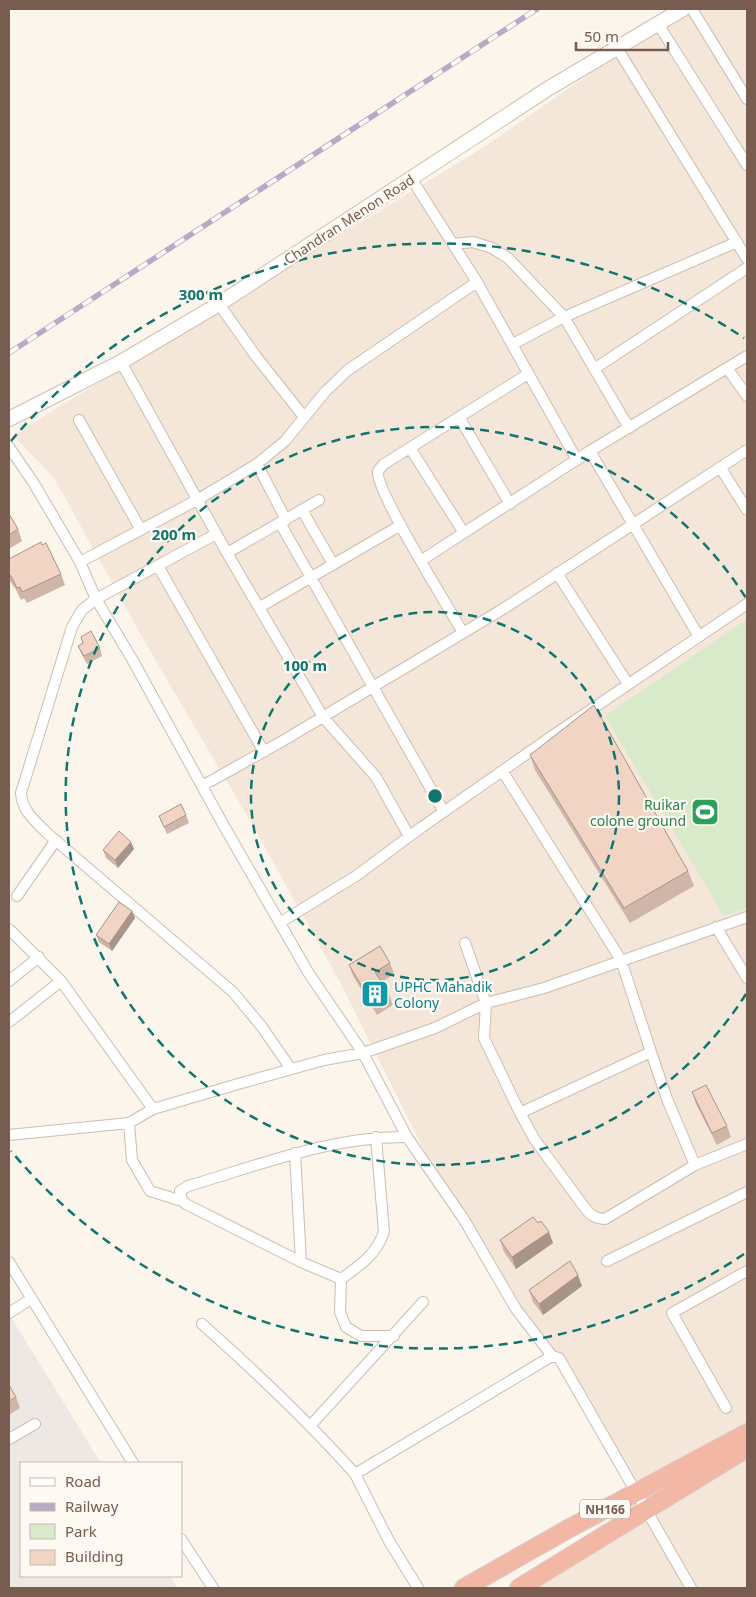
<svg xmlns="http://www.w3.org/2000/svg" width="756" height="1597" viewBox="0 0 756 1597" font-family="'Noto Sans',sans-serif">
<rect width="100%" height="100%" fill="#fcf5ec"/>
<!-- residential -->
<path fill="#f4e7da" d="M683 9H747V1431L637 1492 580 1394 532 1329 443 1189 342 986 249 819 146 644 54 478 13 435 484 147Z
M747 1448V1588H527L640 1514 659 1541 648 1510Z"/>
<!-- industrial -->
<path fill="#eee8e4" d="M9 1314 101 1463H21V1576H170L178 1588H9Z"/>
<!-- green -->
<path fill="#d8eaca" d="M747 619V908L724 916 605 716Z"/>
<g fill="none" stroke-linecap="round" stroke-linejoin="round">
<defs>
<path id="street" d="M692 9 747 99
M658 24 747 165
M617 48 747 259
M411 178 477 282 577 460
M453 244 473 242 492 248 508 258 564 317 629 428
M219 304 255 355 304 417
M513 344 564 317 737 242
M747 356 727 368 747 396
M121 362 227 553 323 717 376 777 409 836
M594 369 747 268
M459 417 510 504
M79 420 141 530
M9 447 33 482 80 562 96 599 132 659 224 826 308 972 363 1053 407 1137 463 1218 516 1309 552 1356 559 1358 691 1588
M410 448 464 533
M590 451 698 635
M257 464 286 520
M720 467 747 510
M302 510 333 564
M280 523 444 812
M216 534 96 599 82 610 72 627 21 793C22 811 35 821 47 833L233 992 262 1027 291 1069
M227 553 319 500
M422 560 590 451 727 368
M80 562 197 500 257 464 285 441 325 392 348 370 477 282
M158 566 264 752
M557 573 628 684
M260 607 401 525
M463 633C450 609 374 489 378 471L384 464 528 374
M202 786 286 739 503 609 747 450
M17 896 56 840
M281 922 356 876 422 827 558 732 747 604
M716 927 747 978
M9 929 61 981 153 1109
M465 943 486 1003 484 1038 520 1113 651 1052 621 960 503 772
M9 981 39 957
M9 1022 61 981
M651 1052 667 1099 695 1165 747 1144
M520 1113 535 1140 585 1208C591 1216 595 1218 605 1219L695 1165
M129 1123 132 1160 150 1191 182 1201
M9 1135 129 1123 153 1109 238 1084 324 1060 363 1053 435 1028 486 1003 544 988 747 917
M295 1153 301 1262
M607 1261 747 1192
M9 1262 133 1463
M341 1279 301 1262 186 1204 182 1201 180 1191 188 1186C260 1165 332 1136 407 1137
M341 1279C360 1265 376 1255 384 1232L376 1137
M341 1279 340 1312 346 1327 361 1336H394
M9 1313 31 1299
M202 1324C257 1373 306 1419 355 1474
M726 1408 672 1313 747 1271
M311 1425 423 1302
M9 1439 35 1424
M181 1539 213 1588
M418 1588 389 1541 355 1474 552 1356"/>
<path id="secondary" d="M9 419 121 362 219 304 549 88 683 9"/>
<path id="highway" d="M464 1588 568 1529 747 1433
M519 1588 747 1448"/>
</defs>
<!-- street casing -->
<use href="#street" stroke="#cebdb1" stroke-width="12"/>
<!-- secondary casing -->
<use href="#secondary" stroke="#d4bfb1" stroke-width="16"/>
<!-- highway casing -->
<use href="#highway" stroke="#d9d1ce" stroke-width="20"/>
<!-- street -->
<use href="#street" stroke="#fff" stroke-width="10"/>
<!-- secondary -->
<use href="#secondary" stroke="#fff" stroke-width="14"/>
<!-- highway -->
<use href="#highway" stroke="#f3b7a6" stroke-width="18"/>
<defs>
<path id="rail" d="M9 353 537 9"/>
</defs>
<!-- rail casing -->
<use href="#rail" stroke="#b8a9c7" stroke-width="5.5"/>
<!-- rail -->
<use href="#rail" stroke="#fef9f2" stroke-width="4" stroke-dasharray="11" stroke-linecap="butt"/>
</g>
<!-- wall -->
<path fill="#cfb6a9" d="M9 514 18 529 22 541 9 549Z
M9 559 61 574 65 585 27 603 24 598 21 600 15 588 9 580Z
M81 637 100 648 102 656 87 664 81 653 78 646 83 643Z
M530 755 688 871 694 886 630 923 535 770Z
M186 815 189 823 167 834 159 816Z
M134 849 118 868 106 858 103 850Z
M132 911 135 918 112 951 99 942 96 935Z
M390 963 394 974 382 982 389 994 393 1005 377 1015 353 976 349 965Z
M692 1092 727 1126 731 1137 717 1145 696 1104Z
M538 1223 553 1243 516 1269 504 1252 500 1240Z
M582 1286 543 1315 533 1302 529 1290Z
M9 1385 16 1397 20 1408 9 1415Z"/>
<!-- shaded-wall -->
<path fill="#a99489" d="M131 842 134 849 118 868 115 860Z
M132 911 135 918 112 951 109 944Z
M549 1232 553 1243 516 1269 512 1257Z
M578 1275 582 1286 543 1315 539 1304Z"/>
<!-- building -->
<path fill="#f1d4c4" stroke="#a99489" d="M9 514 18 529 9 535Z
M41 542 42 545 46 543 61 574 22 592 20 587 17 588 11 576 9 574V559Z
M91 631 100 648 84 656 78 646 83 643 81 637Z
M594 705 688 871 624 908 530 755Z
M181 804 186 815 164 827 159 816Z
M119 831 131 842 115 860 103 850Z
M119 902 132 911 109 944 96 935Z
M380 946 390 963 375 972 389 994 372 1003 349 965Z
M706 1085 727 1126 712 1133 692 1092Z
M533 1217 538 1223 541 1221 549 1232 512 1257 500 1240Z
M570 1261 578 1275 539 1304 529 1290Z
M9 1385 16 1397 9 1401Z"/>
<!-- distance rings -->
<g fill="none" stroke="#0f766e" stroke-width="2.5" stroke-dasharray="9 6">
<circle cx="435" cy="796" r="184"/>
<path d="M746 994A369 369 0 1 1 746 598"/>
<path d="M744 1254A553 553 0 0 1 11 1151M11 441A553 553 0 0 1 744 338"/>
</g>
<!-- icons -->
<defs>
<symbol id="stadium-square" viewBox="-11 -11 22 22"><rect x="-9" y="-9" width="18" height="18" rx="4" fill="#2e9e5b" stroke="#fef9f2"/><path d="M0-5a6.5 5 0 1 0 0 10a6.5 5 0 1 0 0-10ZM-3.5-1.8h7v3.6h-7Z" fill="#fff"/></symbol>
<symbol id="building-square" viewBox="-11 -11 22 22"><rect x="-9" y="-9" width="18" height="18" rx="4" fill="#0f9aa8" stroke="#fef9f2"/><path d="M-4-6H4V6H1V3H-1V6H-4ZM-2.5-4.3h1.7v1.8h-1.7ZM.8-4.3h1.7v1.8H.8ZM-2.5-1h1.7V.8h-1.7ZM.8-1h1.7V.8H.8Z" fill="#fff"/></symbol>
</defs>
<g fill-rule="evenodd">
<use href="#stadium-square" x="689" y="796" width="32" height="32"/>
<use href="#building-square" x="359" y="978" width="32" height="32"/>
</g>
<g text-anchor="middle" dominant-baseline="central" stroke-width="4.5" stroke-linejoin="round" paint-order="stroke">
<!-- shield labels -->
<rect fill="#fef9f2" stroke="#a08b80" stroke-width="1" x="580" y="1499.5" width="50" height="19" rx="4"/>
<g font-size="12" font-weight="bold" fill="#775c4f">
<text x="605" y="1509">NH166</text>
</g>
<!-- street labels -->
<g font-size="14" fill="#775c4f" stroke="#fef9f2">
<text transform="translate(349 219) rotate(-33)">Chandran Menon Road</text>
</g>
<!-- leisure labels -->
<g font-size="14" fill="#27864d" stroke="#fef9f2" text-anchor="end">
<text x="686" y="804">Ruikar<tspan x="686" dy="16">colone ground</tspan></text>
</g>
<!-- culture labels -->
<g font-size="14" fill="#0d838f" stroke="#fef9f2" text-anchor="start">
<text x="394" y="986">UPHC Mahadik<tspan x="394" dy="16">Colony</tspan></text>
</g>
</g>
<circle cx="435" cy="796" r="8" fill="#0f766e" stroke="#fef9f2" stroke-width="2.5"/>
<g font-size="15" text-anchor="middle" font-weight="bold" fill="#0f766e" stroke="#fef9f2" stroke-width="4.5" stroke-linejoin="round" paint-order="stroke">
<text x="201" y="300">300 m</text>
<text x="174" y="540">200 m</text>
<text x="305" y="671">100 m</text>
</g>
<!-- border -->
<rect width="756" height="1597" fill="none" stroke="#775c4f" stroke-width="20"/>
<!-- legend -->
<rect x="20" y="1462" width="162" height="115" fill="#fef9f2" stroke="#c8bab1"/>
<rect x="30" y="1478" width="25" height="8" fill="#ffffff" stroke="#c8bab1"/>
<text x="65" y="1487" font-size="15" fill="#775c4f">Road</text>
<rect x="30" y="1503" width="25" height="8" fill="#b8a9c7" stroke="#c8bab1"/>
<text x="65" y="1512" font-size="15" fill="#775c4f">Railway</text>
<rect x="30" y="1524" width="25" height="15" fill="#d8eaca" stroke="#c8bab1"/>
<text x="65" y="1537" font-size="15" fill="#775c4f">Park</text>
<rect x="30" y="1550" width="25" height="15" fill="#f1d4c4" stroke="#c8bab1"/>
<text x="65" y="1562" font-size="15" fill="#775c4f">Building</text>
<!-- scale -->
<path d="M576 42v8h92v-8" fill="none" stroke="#775c4f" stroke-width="2.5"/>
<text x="584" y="42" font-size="15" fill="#775c4f" stroke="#fef9f2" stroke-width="4" paint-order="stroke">50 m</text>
</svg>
